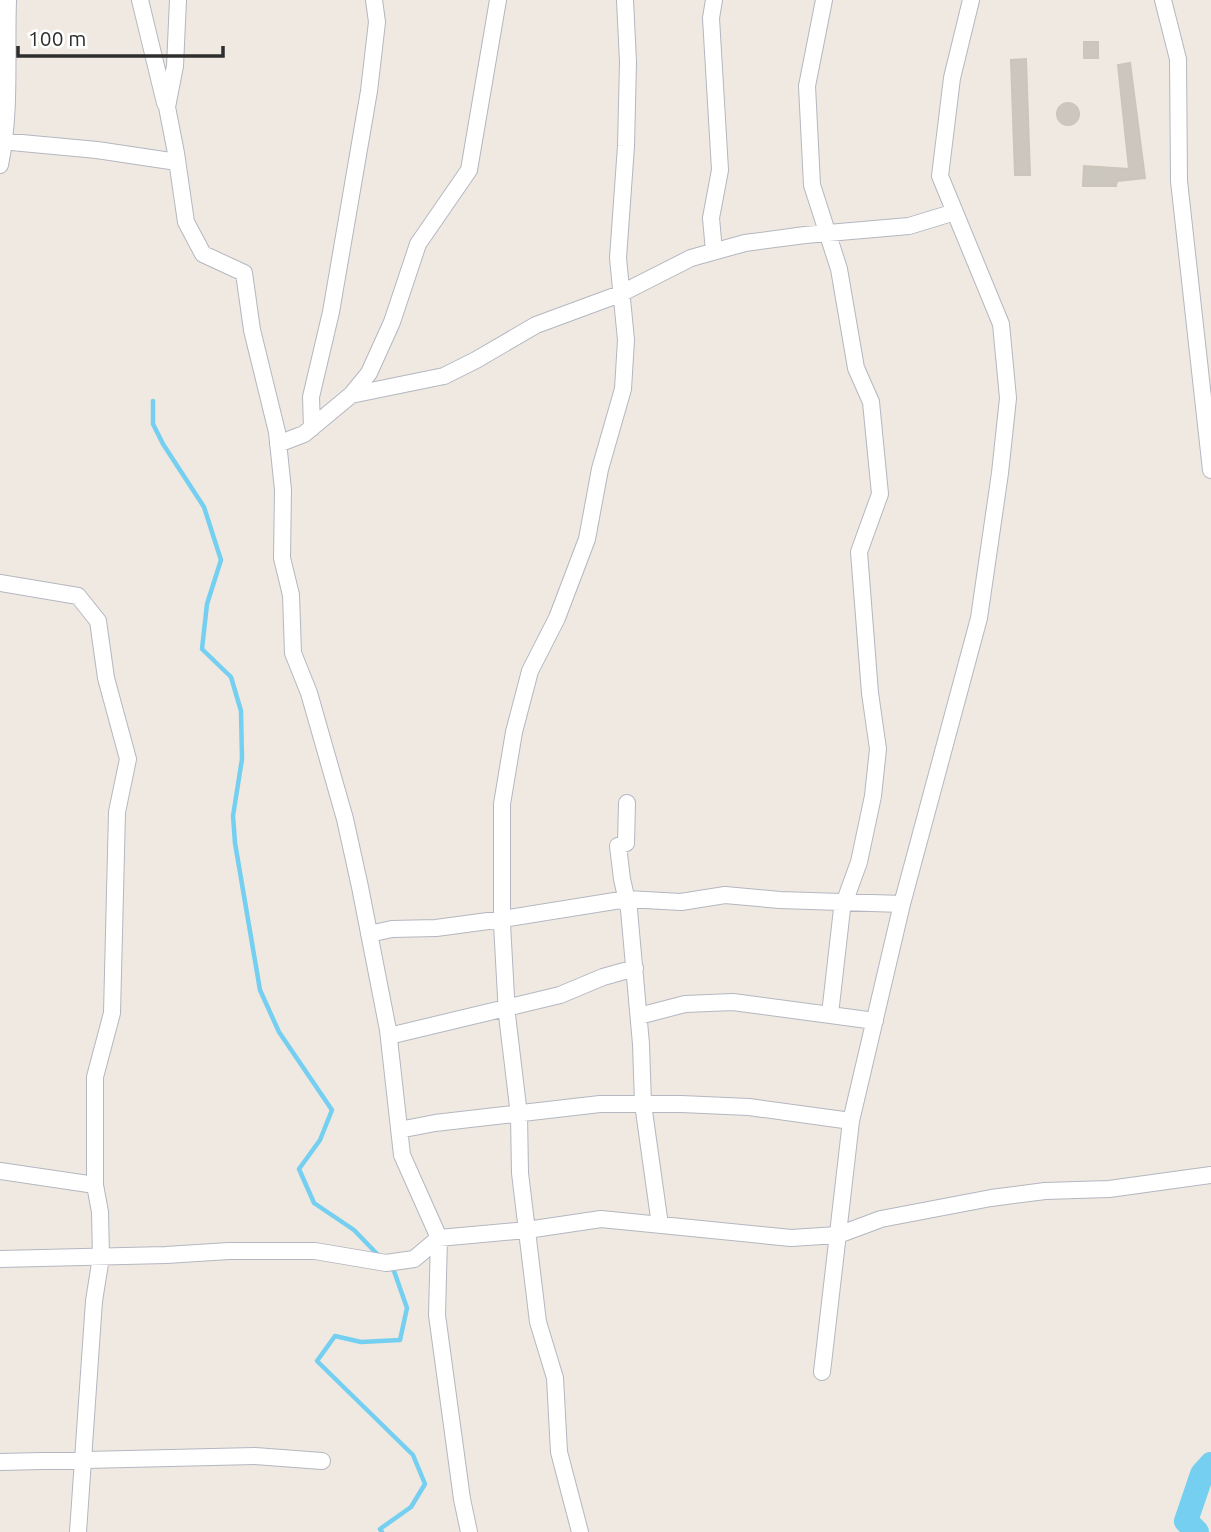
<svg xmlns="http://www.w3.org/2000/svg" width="1211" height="1532" viewBox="0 0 1211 1532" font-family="Ubuntu,sans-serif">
<rect width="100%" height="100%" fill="#efe9e1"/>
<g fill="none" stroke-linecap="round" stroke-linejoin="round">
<!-- stream -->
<path stroke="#75cff0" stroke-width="4.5" d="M153 401V424L163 444 204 507 221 560 207 604 202 649 231 677 241 711 242 759 233 816 235 843 260 990 279 1032 332 1110 320 1140 299 1169 314 1203 354 1230 381 1258
M382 1532 380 1529 411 1507 425 1484 413 1455 317 1361 335 1336 361 1342 400 1340 407 1308 394 1271 390 1266"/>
<!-- river -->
<path stroke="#75cff0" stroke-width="24" d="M1197 1532 1186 1521 1202 1474 1211 1464"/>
</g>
<!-- building -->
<path fill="#cbc7bf" stroke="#cbc5ba" stroke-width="2" d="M1084 42H1098V58H1084Z
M1026 59 1030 175H1015L1011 60Z
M1130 63 1145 178 1117 181 1116 186H1083L1084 166 1129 169 1118 65Z
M1057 114a11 11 0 1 1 22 0a11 11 0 1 1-22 0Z"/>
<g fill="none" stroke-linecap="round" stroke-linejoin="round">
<defs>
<path id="minor" d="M140 0 165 103
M178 0 175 66 167 107 176 153 186 222 203 254 244 273 252 330 277 432 283 490 282 558 291 595 293 653 309 693 345 819 360 887 388 1030 402 1155 439 1238 437 1315 462 1499 469 1532
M714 0 711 18 720 170 711 218 714 251
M824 0 807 86 812 185 839 269 856 368 871 402 880 494 859 552 870 693 878 749 873 796 859 862 842 909 830 1014
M1163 0 1178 59 1179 181 1211 470
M0 141 97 150 177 162
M0 165C11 111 6 55 8 0
M351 395 444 376 476 360 536 325 620 294 691 258 745 243 805 235 909 226 955 212
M312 428 311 397 331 312 369 91 377 22 374 0
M278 444 304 434 351 395 369 373 392 322 418 244 469 170 498 0
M0 583 78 596 98 621 106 678 128 759 117 812 112 1013 95 1077V1185L100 1212 101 1257 94 1301 78 1532
M627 803 626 843 618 846 622 879 629 910 641 1044 643 1104 660 1225
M369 934 392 929 436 928 503 919 627 899 681 902 725 895 780 900 902 904
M639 1016 685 1004 733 1002 875 1021
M389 1036 560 995 603 977 635 968
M399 1130 435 1123 600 1104H681L749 1107 851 1121
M0 1171 95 1185
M0 1259 166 1255 229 1251H315L386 1263 414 1259 439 1238 527 1230 601 1219 791 1238 838 1235 881 1219 991 1198 1045 1191 1109 1189 1211 1175
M822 1372 851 1121 902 904 979 618 1000 473 1008 398 1001 324 940 176 952 78 971 0
M0 1462 255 1456 322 1461
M580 1532 559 1452 555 1378 538 1322 520 1173 519 1115 507 1015 502 924V804L514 732 530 671 557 618 587 539 600 469 623 389 626 340 618 258 626 146 628 62 625 0"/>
</defs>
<!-- minor casing -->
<use href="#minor" stroke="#b4b7c1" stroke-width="18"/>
<!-- minor -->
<use href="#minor" stroke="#fff" stroke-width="16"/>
</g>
<!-- scale -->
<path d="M18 46v10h205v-10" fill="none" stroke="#2e2e2e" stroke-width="3.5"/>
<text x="28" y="46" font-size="21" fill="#2e2e2e" stroke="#ffffff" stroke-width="5" paint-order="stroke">100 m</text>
</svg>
